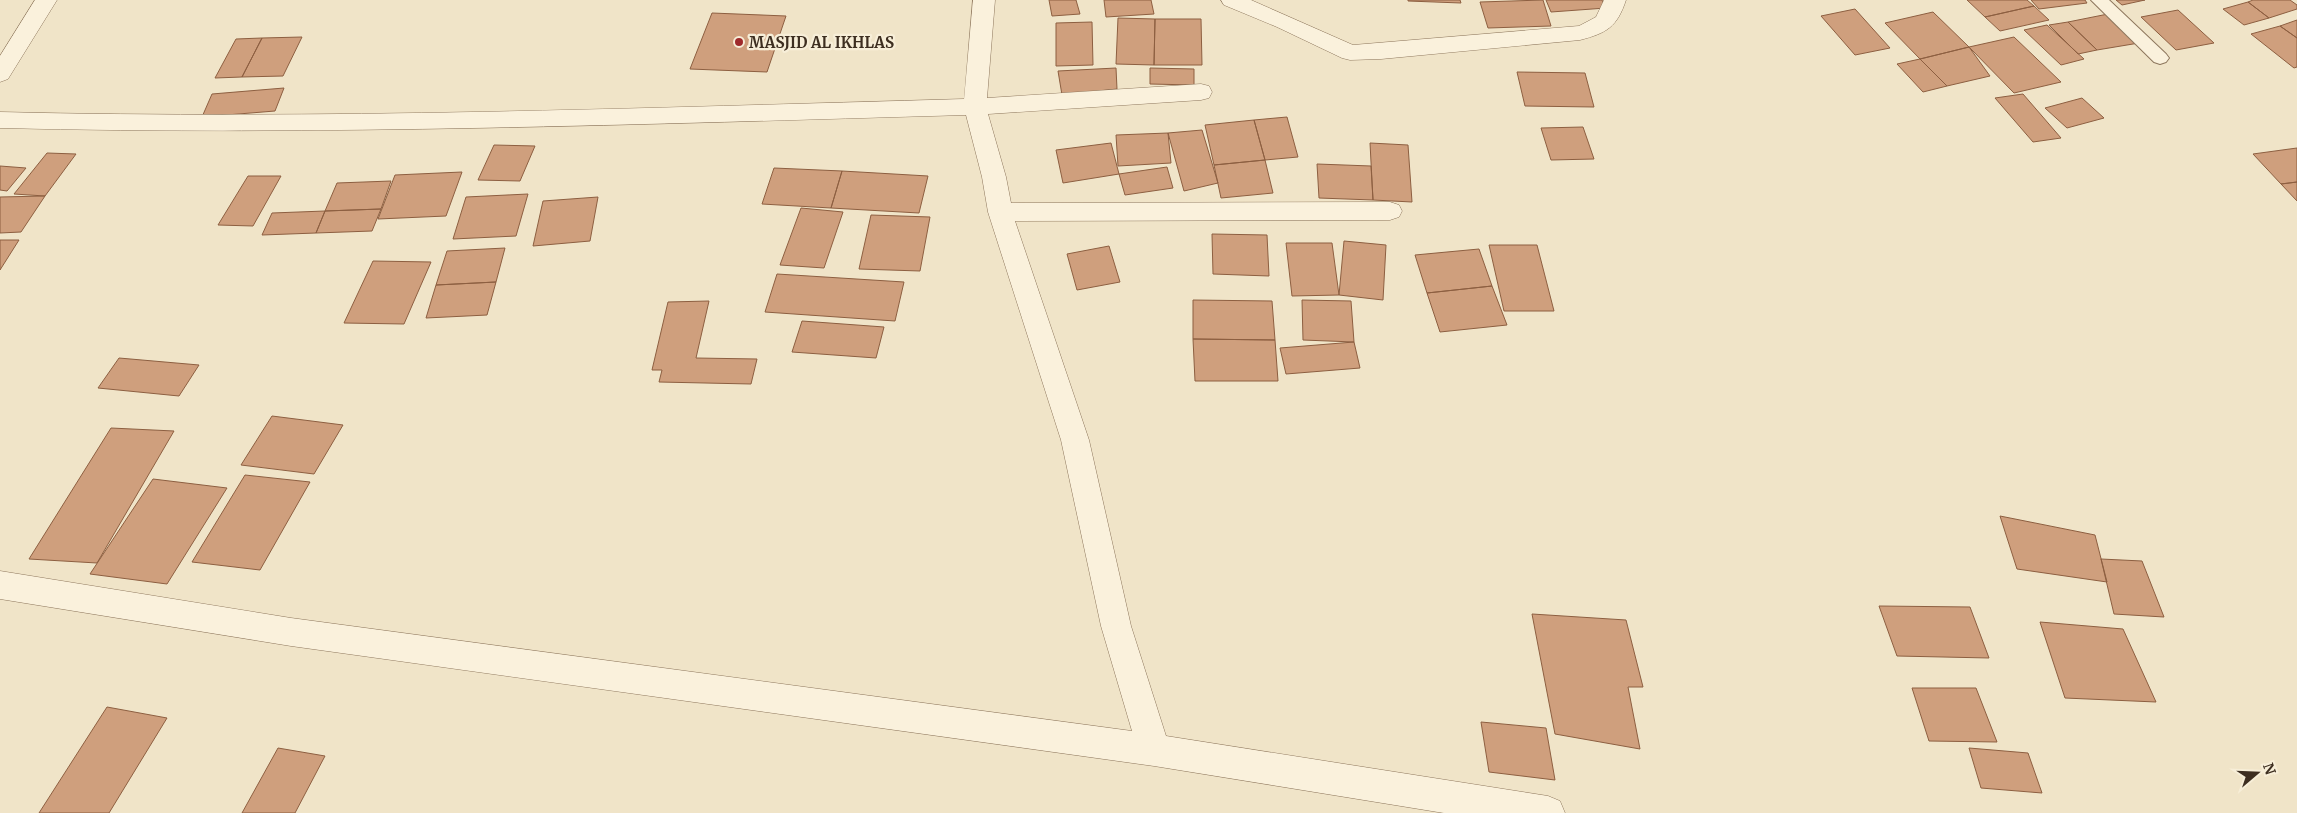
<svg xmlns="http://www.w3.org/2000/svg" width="2297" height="813" viewBox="0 0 2297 813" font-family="Merriweather,serif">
<rect width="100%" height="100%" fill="#f0e4c8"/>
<!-- building -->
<path fill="#cf9f7d" stroke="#8d5f41" d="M1049 0H1076L1080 14 1052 16Z
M1104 0H1151L1154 14 1106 17Z
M1408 0H1460L1461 3 1408 1Z
M1543 0 1551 26 1488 28 1480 2Z
M1546 0H1602L1606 8 1551 12Z
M1967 0H2027L2034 6 1985 17Z
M2031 0H2085L2087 3 2039 9Z
M2116 0H2145L2122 5Z
M2253 0H2290L2297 5V9L2269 18 2248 2Z
M2248 2 2269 18 2244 25 2223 9Z
M2034 6 2049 20 2000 31 1985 17Z
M1855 9 1890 48 1855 55 1821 16Z
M2178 10 2214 43 2176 50 2141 17Z
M1933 12 1969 47 1920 59 1885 23Z
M712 13 786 16 767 72 690 69Z
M2108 14 2139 43 2097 50 2068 22Z
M1118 18 1155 19 1154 65 1116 64Z
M1155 19H1201L1202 65H1154Z
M2297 20V38L2280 26Z
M1092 22 1093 65 1056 66V23Z
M2068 22 2097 50 2078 54 2049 25Z
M2047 25 2084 59 2061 65 2024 30Z
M2280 26 2297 38V67L2294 68 2251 34Z
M302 37 283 76 242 77 262 38Z
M2014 37 2061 82 2014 93 1969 47Z
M262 38 242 77 215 78 236 39Z
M1969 47 1990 76 1947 86 1920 59Z
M1920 59 1947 86 1923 92 1897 64Z
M1116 68 1117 89 1062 95 1058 71Z
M1150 68 1194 69V85L1150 84Z
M1517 72 1585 73 1594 107 1525 106Z
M284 88 275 111 202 117 212 94Z
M2023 94 2061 138 2033 142 1995 98Z
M2082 98 2104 118 2067 128 2045 108Z
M1287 117 1298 157 1265 160 1254 120Z
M1254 120 1265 160 1214 165 1205 125Z
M1583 127 1594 159 1551 160 1541 128Z
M1202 130 1218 183 1184 191 1168 133Z
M1168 133 1171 163 1118 166 1116 135Z
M1111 143 1119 174 1063 183 1056 150Z
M1370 143 1408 145 1412 202 1373 200Z
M494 145 535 146 520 181 478 180Z
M2297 148V182L2281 184 2253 154Z
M47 153 76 154 45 196 14 194Z
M1265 160 1273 193 1221 198 1214 165Z
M1317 164 1371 166 1373 200 1319 198Z
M0 166 26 168 7 191 0 190Z
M1167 167 1173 188 1125 195 1119 174Z
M774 168 842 171 831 208 762 204Z
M842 171 928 176 919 213 831 208Z
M462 172 446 216 378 219 395 175Z
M248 176H281L253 226 218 225Z
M391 181 381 209 325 211 337 183Z
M2297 182V201L2281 184Z
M528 194 516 236 453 239 466 197Z
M45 196 21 232 0 233V197Z
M598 197 590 241 533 246 543 201Z
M801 208 843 212 824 268 780 265Z
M381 209 372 231 316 233 325 211Z
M325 211 316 233 262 235 272 213Z
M871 215 930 217 920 271 859 269Z
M1212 234 1267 235 1269 276 1213 274Z
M0 240H19L0 270Z
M1344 241 1386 245 1383 300 1339 295Z
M1286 243H1332L1339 295 1292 296Z
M1489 245H1537L1554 311H1504Z
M1109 246 1120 282 1077 290 1067 254Z
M505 248 496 282 436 285 447 251Z
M1479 249 1492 286 1427 293 1415 255Z
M373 261 431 262 404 324 344 323Z
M777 274 904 282 895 321 765 312Z
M496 282 487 315 426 318 436 285Z
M1492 286 1507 325 1440 332 1427 293Z
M1193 300 1272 301 1275 340 1193 339Z
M1302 300 1351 301 1354 342 1303 340Z
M709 301 696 358 757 359 751 384 659 382 662 370H652L668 302Z
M802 321 884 327 876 358 792 352Z
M1193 339 1275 340 1278 381H1195Z
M1354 342 1360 368 1286 374 1280 348Z
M119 358 199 365 179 396 98 388Z
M272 416 343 425 314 474 241 465Z
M111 428 174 431 97 563 29 559Z
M245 475 310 482 260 570 192 562Z
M153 479 227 488 167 584 90 574Z
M2000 516 2095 535 2107 582 2017 569Z
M2101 559 2142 561 2164 617 2114 614Z
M1879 606 1970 607 1989 658 1897 656Z
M1532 614 1626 620 1643 687H1628L1640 749 1555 734Z
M2040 622 2123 629 2156 702 2065 698Z
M1912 688H1976L1997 742 1929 741Z
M107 707 167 718 109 813H39Z
M1481 722 1546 728 1555 780 1489 772Z
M278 748 325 756 295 813H242Z
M1969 748 2028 753 2042 793 1981 788Z"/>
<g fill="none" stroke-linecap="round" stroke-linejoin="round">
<defs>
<path id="lane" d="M2091 0H2109L2166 54 2169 58 2166 62 2160 64 2154 62Z"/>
<path id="street" d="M35 0H57L8 79 0 82V56Z
M973 0H995L987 98 1201 84 1209 86 1212 92 1209 98 1201 100 988 114 1006 177 1011 203 1390 202 1399 205 1402 211 1399 217 1390 220 1015 221 1089 440 1131 626 1166 736 1548 796 1560 801 1565 813H1444L1154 766 291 646 0 599V571L291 618 1132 731 1101 626 1061 440 988 212 982 177 966 115C644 124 322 136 0 128V112C321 120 643 108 964 99Z
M1221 0H1251L1353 45 1579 26 1596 17 1604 0H1626C1617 27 1607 33 1580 40L1381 59 1350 60 1342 58 1277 27 1224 5Z"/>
</defs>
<!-- lane casing -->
<use href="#lane" stroke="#8d765c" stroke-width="2"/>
<!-- street casing -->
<use href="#street" stroke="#8d765c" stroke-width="1"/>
<!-- lane -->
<use href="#lane" fill="#faf1dc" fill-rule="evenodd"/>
<!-- street -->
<use href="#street" fill="#faf1dc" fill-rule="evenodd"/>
</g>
<!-- markers -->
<circle fill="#9e2a2b" stroke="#f7eed8" stroke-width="2" cx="739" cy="42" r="5"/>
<g text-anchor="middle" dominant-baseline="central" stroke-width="4.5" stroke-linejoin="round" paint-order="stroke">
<!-- poi labels -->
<g font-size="15" font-weight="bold" fill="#3d2e20" stroke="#f7eed8" text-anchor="start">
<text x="749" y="42">MASJID AL IKHLAS</text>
</g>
</g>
<!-- north arrow -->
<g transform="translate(2257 773) rotate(71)" stroke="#f7eed8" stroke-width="4" paint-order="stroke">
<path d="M0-4L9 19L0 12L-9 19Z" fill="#3d2e20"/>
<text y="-8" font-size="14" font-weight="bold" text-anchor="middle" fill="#3d2e20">N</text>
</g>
</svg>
